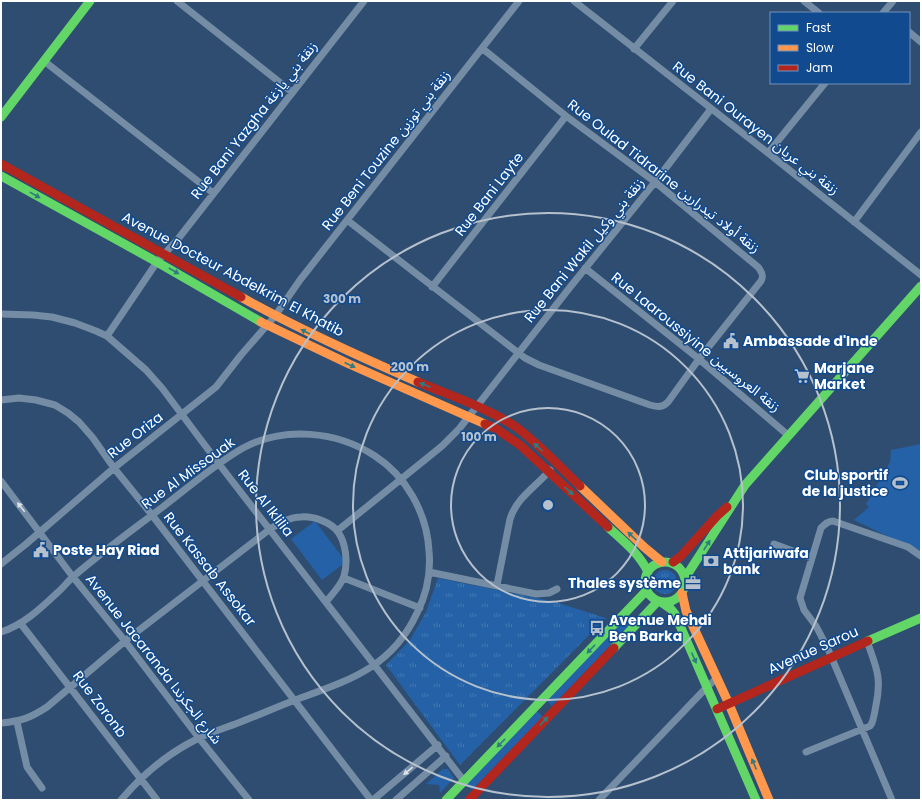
<svg xmlns="http://www.w3.org/2000/svg" width="922" height="801" viewBox="0 0 922 801" font-family="Poppins,'Noto Sans Arabic',sans-serif">
<defs>
<pattern id="grass-tufts" width="24" height="20" patternUnits="userSpaceOnUse"><rect width="24" height="20" fill="#2461a6"/><path d="M3 7l-1-3M5 7V3M7 7l1-3M15 17l-1-3M17 17v-4M19 17l1-3" fill="none" stroke="#4579b3"/></pattern>
</defs>
<rect width="100%" height="100%" fill="#2e4d71"/>
<!-- grass -->
<path fill="url(#grass-tufts)" d="M653 582a12 12 0 1 1 24 0a12 12 0 1 1-24 0Z
M438 578 555 602 606 618 460 765 386 665 410 640 426 612Z"/>
<!-- garden -->
<path fill="#2461a6" d="M921 444V553L854 520 869 507 866 504 890 462 891 450Z
M315 521 346 562 322 580 291 539Z
M628 615 634 621 552 706 547 701Z
M537 711 543 717 472 790 466 785Z
M443 769H448L454 778 440 793 439 785 426 784Z"/>
<g fill="none" stroke-linecap="round" stroke-linejoin="round">
<!-- street -->
<path stroke="#758ca5" stroke-width="7" d="M177 1 292 92
M574 1 768 153 921 275
M804 1 819 13
M883 13 893 1
M909 32 921 42
M634 49 673 1
M44 61 213 193
M768 153 825 83
M347 220 525 358 539 365 650 405C657 407 662 408 668 402L699 359 761 281C764 276 762 272 758 267L655 182 566 116 483 49
M854 222 921 132
M585 268 699 359 789 436
M432 287 566 116
M1 314 33 315 52 317 75 323 96 331 107 336 146 370 162 388 219 464 464 781
M107 336 157 262 178 239 364 1
M1 400 19 398 36 400 55 405 68 413 79 422 93 438 114 468 152 515 371 800
M1 481 73 577 125 641 199 738 249 800
M337 531 442 446 459 429 571 286 655 182 711 109
M774 544 812 558
M1 564 26 544 114 468 216 387 241 355 275 316 300 280 519 1
M429 572 536 594 549 593 557 589
M344 578 420 608
M497 585 510 519C517 497 536 487 550 470
M21 624 157 800
M1 632C23 625 40 609 57 593 63 588 68 581 74 576 103 551 134 529 164 506 189 487 215 464 243 448 284 426 337 431 375 456 406 476 427 513 429 551 431 572 427 593 417 613 392 667 350 680 298 699 279 706 261 714 243 721 228 727 212 732 197 739 167 754 142 775 121 800
M17 722 27 767 42 788
M1 723C22 721 30 718 47 707L125 641 270 529C280 523 290 517 301 517 313 516 331 522 338 532 346 543 348 563 344 576 341 586 332 594 326 602
M806 752 870 726 872 723C874 717 875 711 876 705 882 677 876 667 867 641
M373 800 438 745
M396 800 446 756
M599 800 707 687 717 678
M892 800 828 649 816 626 804 610 800 598 821 528C825 524 828 521 833 521L908 547 921 556"/>
<!-- fast -->
<path stroke="#63d668" stroke-width="9" d="M1 117 90 1
M1 176 157 262 261 322
M608 527C623 541 639 553 648 572
M645 582a20 20 0 1 1 40 0a20 20 0 1 1-40 0Z
M685 578 745 485 921 286
M661 602 671 609 675 614 756 800
M868 641 921 618
M614 648 658 601
M446 800 647 590"/>
<!-- slow -->
<path stroke="#ff974d" stroke-width="9" d="M241 297C298 329 358 356 418 382
M261 322 349 364 485 424
M580 486 644 547 662 562
M682 593 686 611 729 704 769 800"/>
<!-- jam -->
<path stroke="#b3261e" stroke-width="9" d="M1 164 241 297
M418 382C451 396 486 407 516 427 539 444 559 466 580 486
M485 424 495 428 520 445 608 527
M673 562 680 557 717 516 727 507
M717 709 868 641
M469 800 614 648"/>
</g>
<!-- one-way arrows -->
<defs><path id="oneway-solid" d="M-6-.8H1V-3.2L6.5 0L1 3.2V.8H-6Z"/></defs>
<g fill="#2e7b81">
<use href="#oneway-solid" transform="translate(35 195) rotate(29)"/>
<use href="#oneway-solid" transform="translate(174 271) rotate(30)"/>
<use href="#oneway-solid" transform="translate(306 332) rotate(-153)"/>
<use href="#oneway-solid" transform="translate(350 365) rotate(24)"/>
<use href="#oneway-solid" transform="translate(425 385) rotate(-157)"/>
<use href="#oneway-solid" transform="translate(538 447) rotate(-138)"/>
<use href="#oneway-solid" transform="translate(569 491) rotate(42)"/>
<use href="#oneway-solid" transform="translate(632 536) rotate(-137)"/>
<use href="#oneway-solid" transform="translate(707 545) rotate(-57)"/>
<use href="#oneway-solid" transform="translate(591 649) rotate(134)"/>
<use href="#oneway-solid" transform="translate(694 658) rotate(66)"/>
<use href="#oneway-solid" transform="translate(544 721) rotate(-47)"/>
<use href="#oneway-solid" transform="translate(501 743) rotate(134)"/>
<use href="#oneway-solid" transform="translate(754 764) rotate(-113)"/>
</g>
<g fill="#dce2e8">
<use href="#oneway-solid" transform="translate(21 507) rotate(-128)"/>
<use href="#oneway-solid" transform="translate(408 771) rotate(140)"/>
</g>
<!-- distance rings -->
<g fill="none" stroke="#b6c1cd" stroke-width="2">
<circle cx="548" cy="505" r="97"/>
<circle cx="548" cy="505" r="195"/>
<circle cx="548" cy="505" r="292"/>
</g>
<!-- icons -->
<defs>
<symbol id="civic-bare" viewBox="-9 -9 18 18"><path d="M-.6-6.5H3V-4.5H.6V-3L4-1V1h2V6H-6V1h2V-1L-.6-3ZM-1.2 2.5V6h2.4V2.5Z" fill="#b6c1cd" stroke="#114a8e" stroke-width="2.5" paint-order="stroke"/></symbol>
<symbol id="supermarket-bare" viewBox="-9 -9 18 18"><path d="M-6-5.5h2.5l.6 2H6L4.5 2H-2.5L-4.4-4H-6ZM-1.5 3.2a1.3 1.3 0 1 0 .1 0ZM3 3.2a1.3 1.3 0 1 0 .1 0Z" fill="#b6c1cd" stroke="#114a8e" stroke-width="2.5" paint-order="stroke"/></symbol>
<symbol id="stadium-bare" viewBox="-9 -9 18 18"><path d="M0-5a6.5 5 0 1 0 0 10a6.5 5 0 1 0 0-10ZM-3.5-1.8h7v3.6h-7Z" fill="#b6c1cd" stroke="#114a8e" stroke-width="2.5" paint-order="stroke"/></symbol>
<symbol id="bank-bare" viewBox="-9 -9 18 18"><path d="M-6-4H6V4H-6ZM0-2.3a2.3 2.3 0 1 0 0 4.6a2.3 2.3 0 1 0 0-4.6Z" fill="#b6c1cd" stroke="#114a8e" stroke-width="2.5" paint-order="stroke"/></symbol>
<symbol id="office-bare" viewBox="-9 -9 18 18"><path d="M-6-3h4V-5.5h4V-3h4V5H-6ZM-1-4.5V-3h2v-1.5ZM-6 0V1H6V0Z" fill="#b6c1cd" stroke="#114a8e" stroke-width="2.5" paint-order="stroke"/></symbol>
<symbol id="bus-bare" viewBox="-9 -9 18 18"><path d="M-5-6H5V4H4V6H2V4H-2V6H-4V4H-5ZM-3.5-4V0h7V-4ZM-3.5 1.2v1.5H-2V1.2ZM2 1.2v1.5H3.5V1.2Z" fill="#b6c1cd" stroke="#114a8e" stroke-width="2.5" paint-order="stroke"/></symbol>
</defs>
<g fill-rule="evenodd">
<use href="#civic-bare" x="720" y="330" width="22" height="22"/>
<use href="#supermarket-bare" x="791" y="365" width="22" height="22"/>
<use href="#stadium-bare" x="889" y="472" width="22" height="22"/>
<use href="#civic-bare" x="30" y="539" width="22" height="22"/>
<use href="#bank-bare" x="700" y="550" width="22" height="22"/>
<use href="#office-bare" x="682" y="572" width="22" height="22"/>
<use href="#bus-bare" x="586" y="617" width="22" height="22"/>
</g>
<g text-anchor="middle" dominant-baseline="central" stroke-width="3" stroke-linejoin="round" paint-order="stroke">
<!-- street labels -->
<g font-size="14" fill="#fff" stroke="#114a8e">
<text transform="translate(254 120) rotate(-52)">Rue Bani Yazgha زنقة بني يازغة</text>
<text transform="translate(756 128) rotate(38)">Rue Bani Ourayen زنقة بني عريان</text>
<text transform="translate(386 150) rotate(-52)">Rue Beni Touzine زنقة بني توزين</text>
<text transform="translate(664 176) rotate(38)">Rue Oulad Tidrarine زنقة أولاد تيدرارين</text>
<text transform="translate(489 194) rotate(-52)">Rue Bani Layte</text>
<text transform="translate(584 250) rotate(-51)">Rue Bani Wakil زنقة بني وكيل</text>
<text transform="translate(233 274) rotate(28)">Avenue Docteur Abdelkrim El Khatib</text>
<text transform="translate(696 342) rotate(39)">Rue Laaroussiyine زنقة العروسيين</text>
<text transform="translate(135 435) rotate(-38)">Rue Oriza</text>
<text transform="translate(188 473) rotate(-36)">Rue Al Missouak</text>
<text transform="translate(266 503) rotate(52)">Rue Al Iklilia</text>
<text transform="translate(210 569) rotate(52)">Rue Kassab Assokar</text>
<text transform="translate(813 650) rotate(-24)">Avenue Sarou</text>
<text transform="translate(154 659) rotate(52)">Avenue Jacaranda شارع الجكرندا</text>
<text transform="translate(100 704) rotate(53)">Rue Zoronb</text>
</g>
<!-- poi labels -->
<g font-size="14" font-weight="bold" fill="#fff" stroke="#114a8e" text-anchor="start">
<text x="743" y="341">Ambassade d'Inde</text>
<text x="814" y="368">Marjane<tspan x="814" dy="16">Market</tspan></text>
<text x="888" y="475" text-anchor="end">Club sportif<tspan x="888" dy="16">de la justice</tspan></text>
<text x="53" y="550">Poste Hay Riad</text>
<text x="723" y="553">Attijariwafa<tspan x="723" dy="16">bank</tspan></text>
<text x="681" y="583" text-anchor="end">Thales système</text>
<text x="609" y="620">Avenue Mehdi<tspan x="609" dy="16">Ben Barka</tspan></text>
</g>
</g>
<circle cx="548" cy="505" r="6" fill="#b6c1cd" stroke="#114a8e" stroke-width="2"/>
<g font-size="12" text-anchor="middle" font-weight="bold" fill="#b6c1cd" stroke="#114a8e" stroke-width="3" stroke-linejoin="round" paint-order="stroke">
<text x="342" y="303">300 m</text>
<text x="410" y="371">200 m</text>
<text x="479" y="441">100 m</text>
</g>
<!-- border -->
<rect width="922" height="801" fill="none" stroke="#ffffff" stroke-width="4"/>
<!-- legend -->
<rect x="770" y="12" width="140" height="72" fill="#114a8e" stroke="#7092bb"/>
<rect x="778" y="25" width="20" height="6" fill="#63d668" stroke="#7092bb"/>
<text x="806" y="32" font-size="12" fill="#ffffff">Fast</text>
<rect x="778" y="45" width="20" height="6" fill="#ff974d" stroke="#7092bb"/>
<text x="806" y="52" font-size="12" fill="#ffffff">Slow</text>
<rect x="778" y="65" width="20" height="6" fill="#b3261e" stroke="#7092bb"/>
<text x="806" y="72" font-size="12" fill="#ffffff">Jam</text>
</svg>
